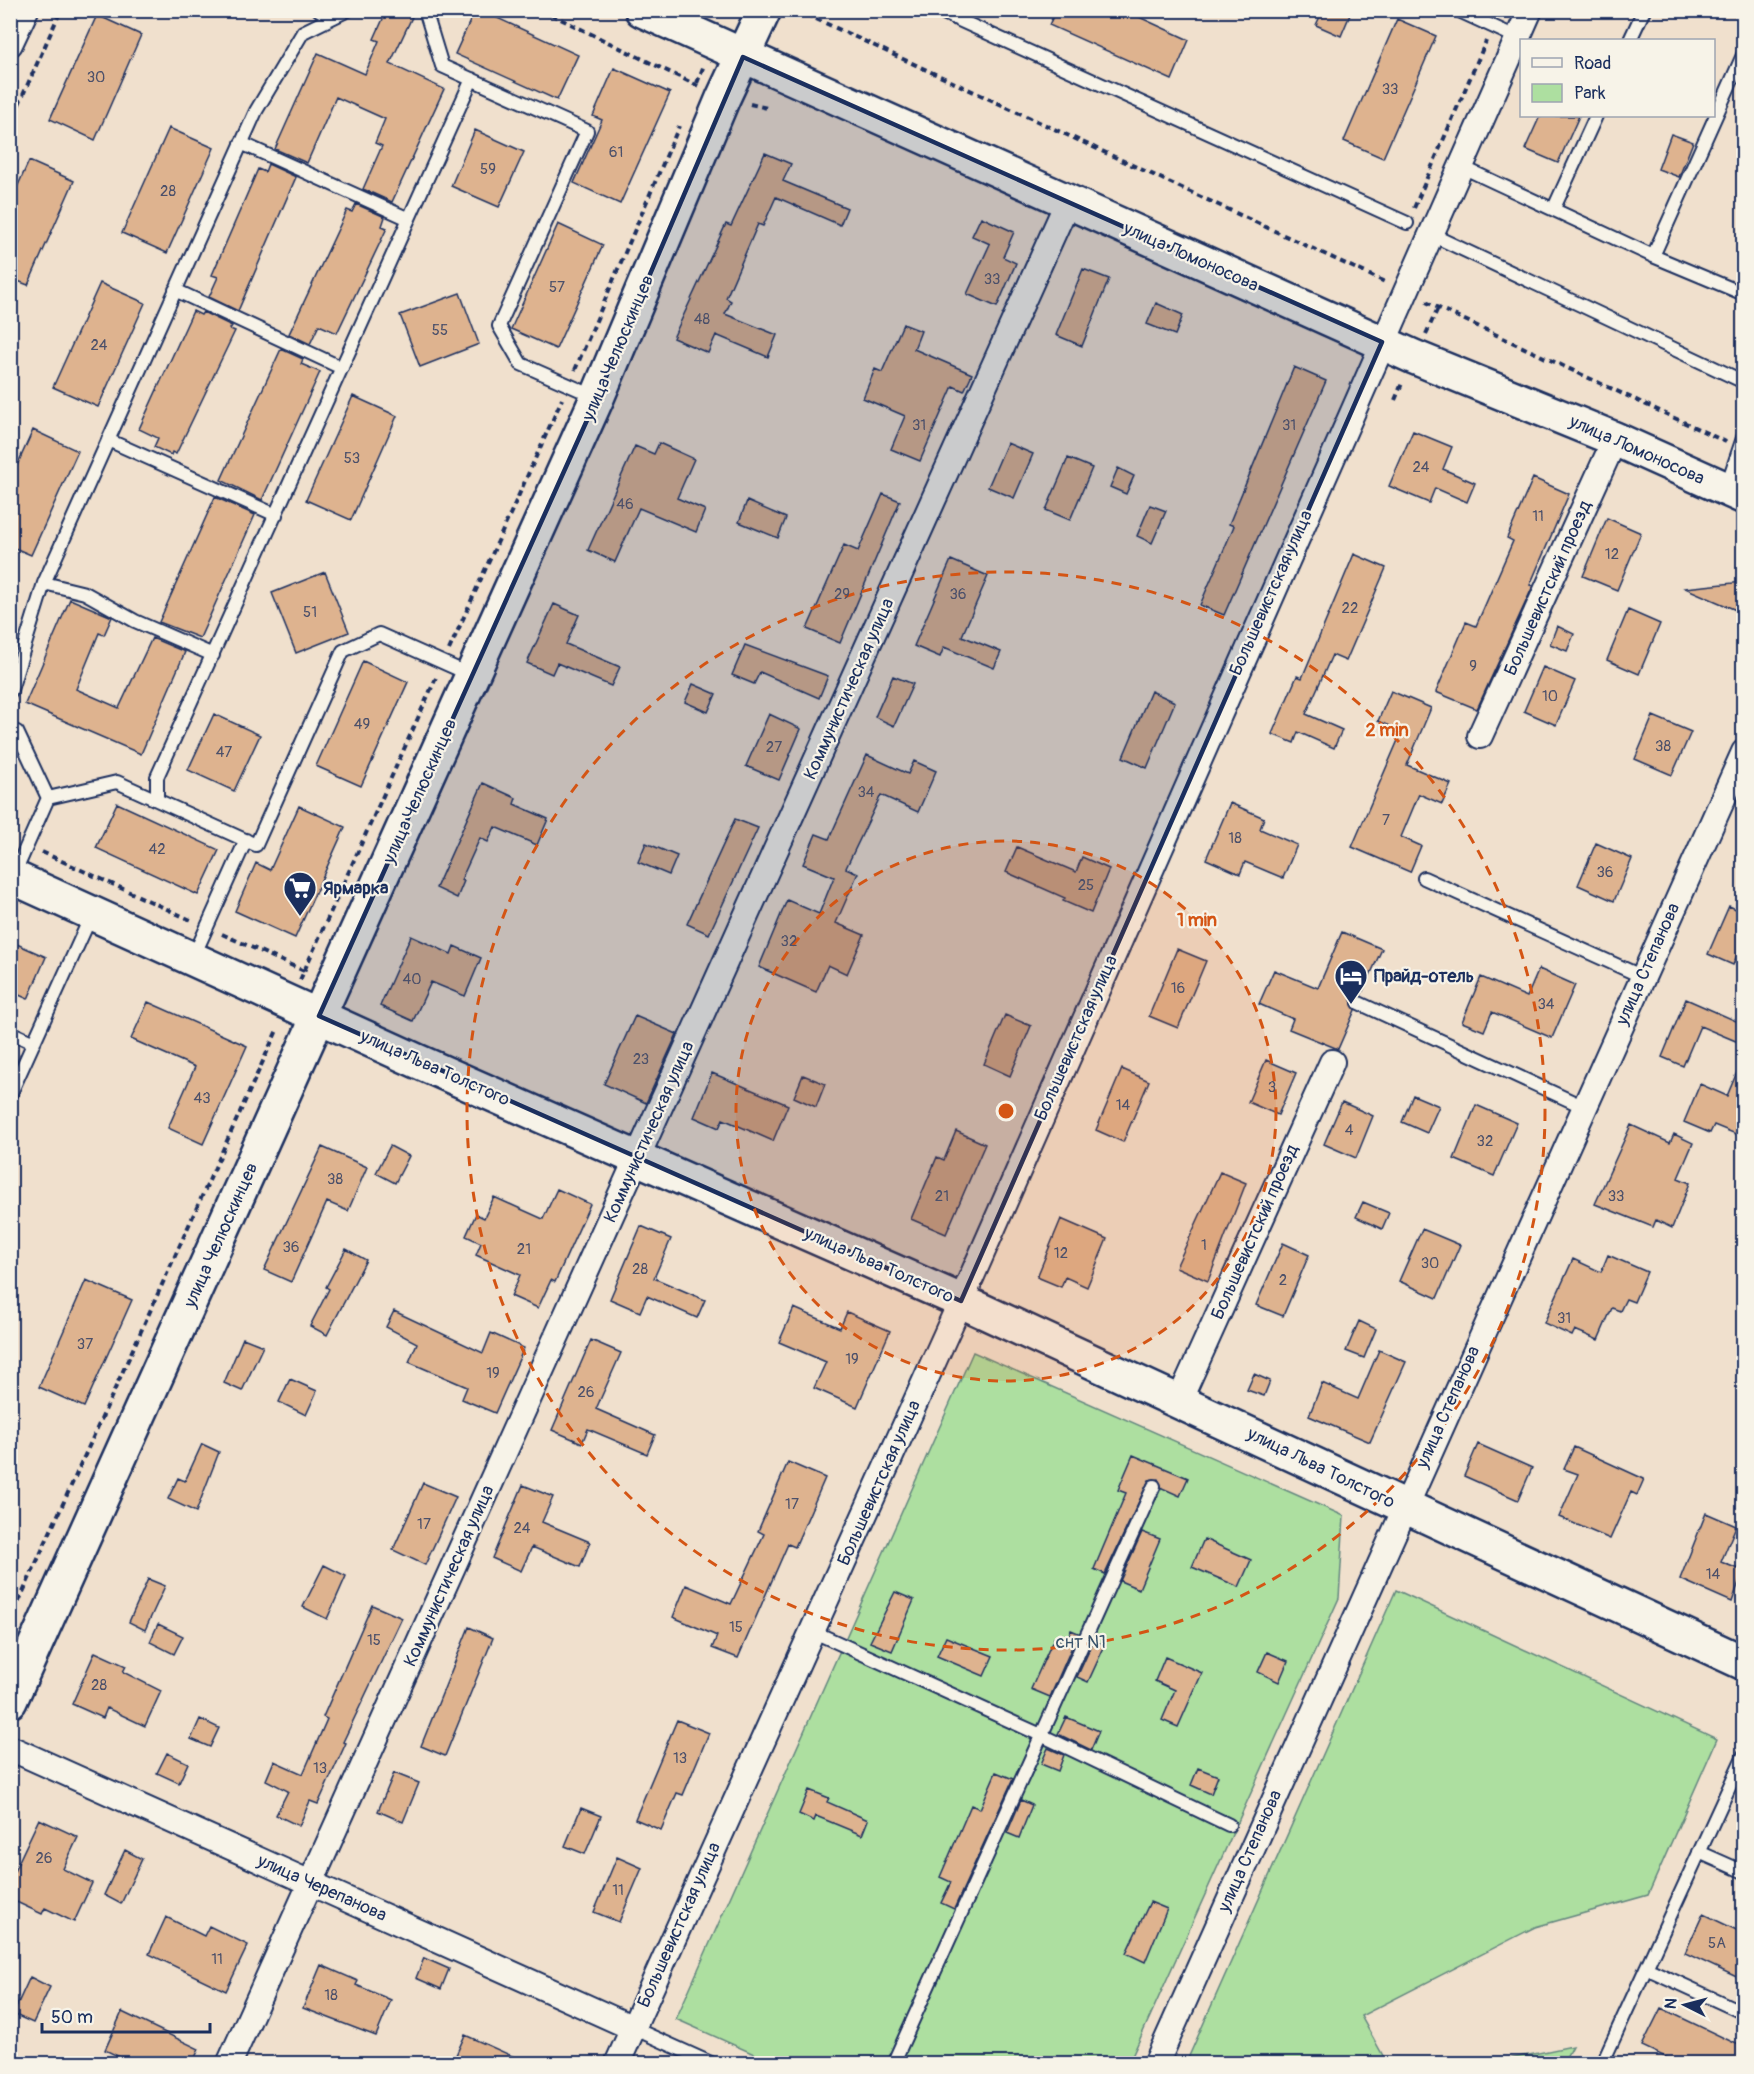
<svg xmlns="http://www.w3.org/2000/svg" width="1754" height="2074" viewBox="0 0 1754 2074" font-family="Pangolin,sans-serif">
<rect width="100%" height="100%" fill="#f0e0cd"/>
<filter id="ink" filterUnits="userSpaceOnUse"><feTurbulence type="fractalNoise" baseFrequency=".0167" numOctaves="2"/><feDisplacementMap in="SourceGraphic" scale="12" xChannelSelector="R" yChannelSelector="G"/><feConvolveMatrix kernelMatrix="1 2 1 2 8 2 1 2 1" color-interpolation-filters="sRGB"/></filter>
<g filter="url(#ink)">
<!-- green -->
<path fill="#addfa0" stroke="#64877f" stroke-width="1.5" d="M973 1352 1344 1516 1339 1598 1129 2063H774L676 2019Z
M1396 1590 1717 1739 1648 1895 1535 1927 1361 2016 1387 2063H1186Z
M1572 2046 1563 2063H1490Z"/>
<!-- building -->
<path fill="#deb38f" stroke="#1b2f5e" stroke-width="1.5" d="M387 10H399L412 17 390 64 444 89 392 202 363 189 382 146 375 143 385 119 336 97 307 163 275 149 318 53 365 74 379 41 374 39Z
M475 10H480L578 55 557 100 455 54Z
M1056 10H1124L1189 40 1172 80 1049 25Z
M1323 10H1352L1341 36 1316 25Z
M97 15 141 35 95 140 50 119Z
M1397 19 1436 36 1383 158 1344 141Z
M614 68 670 93 620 204 574 183 602 120 593 116Z
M1540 116H1579L1558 163 1525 149Z
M169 128 214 148 167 253 122 233Z
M475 130 524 152 499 207 451 186Z
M1671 134 1693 142 1679 177 1658 169Z
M765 153 791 164 783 181 847 208 840 225 776 197 763 226 758 224 726 298 731 301 725 314 777 335 768 357 716 335 708 353 673 338 726 224 731 226Z
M29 161 74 181 28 285 10 278V203Z
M268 164 296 177 238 311 209 297 218 277 212 275 258 169 265 172Z
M356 204 385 217 382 226 387 228 337 333 319 325 310 344 289 334 347 210 352 212Z
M981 217 1014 232 1003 257 1016 263 997 307 967 294 990 244 972 236Z
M558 224 603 245 556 349 511 329Z
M1083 269 1109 279 1082 346 1056 335Z
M100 283 145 303 98 407 53 387Z
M460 293 479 344 420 367 400 315Z
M1156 303 1183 315 1175 335 1147 324Z
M193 311 201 315 203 312 232 326 230 329 235 331 176 454 172 452 171 455 154 447 158 438 139 429Z
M903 324 921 331 914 349 972 374 964 391 953 386 920 461 891 449 905 416 863 398 875 369 882 372Z
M281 349 303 359 301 364 320 372 262 500 221 480Z
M1294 367 1326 381 1224 615 1200 605 1234 526 1229 524Z
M353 396 397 416 351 520 306 500Z
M33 430 78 451 31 555 10 546V481Z
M1413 431 1452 447 1443 469 1475 483 1467 502 1435 488 1429 503 1389 486Z
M659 443 694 459 677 498 705 510 696 532 639 508 615 562 588 550 635 446 654 454Z
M1007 443 1033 454 1014 498 988 487Z
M1068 458 1092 468 1070 520 1046 510Z
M1118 468 1134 476 1126 494 1110 487Z
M1533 478 1569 494 1530 585 1533 586 1477 709 1436 692 1466 622 1476 626 1513 541 1507 538Z
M883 494 900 501 840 643 807 629 844 545 858 551Z
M215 497 255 515 200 638 159 622Z
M747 501 786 518 778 538 739 522Z
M1150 505 1166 511 1152 543 1137 536Z
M1607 518 1641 533 1617 590 1583 576Z
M1354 554 1386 568 1346 661 1332 655 1306 714 1342 730 1334 748 1298 732 1294 743 1272 734 1297 676 1302 678Z
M951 560 988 576 962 636 1001 652 994 668 944 647 940 657 914 646Z
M325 572 349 632 296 653 272 593Z
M1743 582V613L1685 588Z
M70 599 112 617 104 635 99 633 76 689 119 708 152 638 185 652 141 754 25 704Z
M554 604 579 615 566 644 620 667 611 686 557 663 552 674 527 663Z
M1628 610 1660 624 1639 674 1607 660Z
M1557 626 1574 634 1567 651 1550 644Z
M745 645 828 676 819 698 760 672 754 684 732 675Z
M363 661 408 682 361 786 316 766Z
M1543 667 1575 681 1556 725 1524 711Z
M893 676 913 684 894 726 875 717Z
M693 684 716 694 708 712 685 702Z
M1151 691 1175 702 1147 768 1123 757Z
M1391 691 1431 708 1407 765 1451 784 1442 804 1419 794 1401 837 1421 846 1410 872 1352 847 1402 731 1378 721Z
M214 714 260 735 234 791 188 770Z
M769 714 801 729 779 780 746 766Z
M1653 716 1691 732 1672 775 1635 759Z
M867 755 908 774 914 761 936 771 918 812 881 795 846 868 858 873 836 923 864 935 847 974 828 965 816 992 759 967 787 900 819 914 834 877 803 864 816 834 829 839Z
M483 783 516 798 514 804 548 819 537 845 495 827 488 842 480 838 461 880 464 881 457 898 436 888Z
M117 803 219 850 198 895 96 848Z
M1230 803 1264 818 1260 829 1297 845 1283 878 1245 862 1240 874 1206 859Z
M299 806 345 827 295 938 235 911 256 863 270 870Z
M735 819 758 828 709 934 687 924Z
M646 843 677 856 669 875 638 862Z
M1596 843 1632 859 1614 901 1578 885Z
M1017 847 1076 872 1082 857 1109 869 1091 913 1063 901 1065 898 1006 872Z
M1729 906 1743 912V940L1733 965 1708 954Z
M1342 932 1382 949 1361 995 1355 996 1351 1000 1355 1010 1338 1049 1289 1029 1293 1019 1259 1004 1274 970 1318 988Z
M411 936 451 954 454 946 481 958 465 996 431 982 413 1021 380 1006Z
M10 941 46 957 28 999 10 991Z
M1177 949 1206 961 1178 1028 1149 1016Z
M1539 969 1575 985 1552 1038 1492 1012 1484 1031 1462 1022 1481 977 1527 997Z
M1686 999 1743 1024V1044L1700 1026 1683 1066 1662 1057Z
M148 1002 247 1046 203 1144 168 1128 195 1067 131 1039Z
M1005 1015 1031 1026 1010 1076 984 1064Z
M635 1016 677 1034 646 1103 604 1084Z
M1743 1058V1137L1714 1125 1710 1133 1684 1122 1700 1084 1727 1096Z
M1266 1060 1296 1073 1278 1115 1248 1102Z
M1122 1069 1149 1081 1123 1142 1096 1130Z
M712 1073 788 1105 773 1141 723 1119 719 1128 694 1117Z
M803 1075 825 1084 816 1107 794 1097Z
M1413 1095 1439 1106 1427 1133 1402 1122Z
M1342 1102 1373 1116 1356 1158 1324 1144Z
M1476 1105 1517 1123 1494 1176 1454 1159Z
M1631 1125 1670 1143 1674 1134 1693 1143 1678 1178 1690 1183 1672 1228 1656 1220 1653 1227 1595 1204Z
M956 1131 985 1144 946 1234 911 1219 937 1157 944 1160Z
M390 1146 409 1156 395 1183 376 1173Z
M322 1147 367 1167 348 1211 327 1202 291 1282 264 1270Z
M1220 1172 1246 1183 1208 1281 1176 1267Z
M557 1189 590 1204 555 1282 551 1280 538 1308 511 1296 520 1275 476 1255 481 1243 466 1236 476 1214 484 1218 494 1197 543 1219Z
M1363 1202 1389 1213 1382 1229 1356 1217Z
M1061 1219 1107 1239 1087 1287 1065 1277 1061 1287 1037 1277Z
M641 1226 671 1239 654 1278 705 1300 697 1318 647 1296 640 1312 610 1299Z
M1422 1229 1460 1245 1437 1298 1399 1281Z
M1283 1243 1309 1255 1283 1316 1256 1305Z
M346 1249 366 1260 327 1335 310 1326 329 1289 326 1287Z
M1608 1255 1647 1272 1634 1302 1626 1299 1620 1311 1612 1308 1598 1340 1575 1330 1572 1336 1544 1323 1573 1259 1601 1272Z
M86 1280 132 1300 84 1407 39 1387Z
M794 1308 840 1328 847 1312 890 1331 857 1407 814 1388 826 1362 779 1342Z
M394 1311 483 1353 491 1333 524 1348 495 1413 462 1399 467 1387 409 1362 417 1343 386 1327Z
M1359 1321 1376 1329 1364 1358 1346 1351Z
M243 1338 263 1346 242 1391 224 1383Z
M591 1340 621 1353 596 1409 655 1435 647 1454 588 1429 582 1443 552 1430Z
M1379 1350 1406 1362 1370 1442 1309 1416 1322 1383 1358 1399Z
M1254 1374 1270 1381 1264 1396 1247 1390Z
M290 1379 317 1391 306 1415 279 1402Z
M202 1444 219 1452 196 1512 168 1499 178 1478 185 1481Z
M1478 1444 1532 1468 1518 1500 1464 1476Z
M1574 1447 1644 1479 1637 1495 1631 1492 1610 1539 1559 1517 1578 1474 1564 1469Z
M1133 1455 1188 1478 1180 1496 1162 1488 1158 1479 1149 1480 1105 1574 1094 1569 1126 1493 1118 1490Z
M788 1462 825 1478 795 1547 788 1544 738 1658 712 1648 717 1636 673 1617 686 1585 731 1604 764 1534 758 1531Z
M423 1483 456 1497 425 1565 393 1550Z
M523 1485 553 1497 542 1522 590 1542 580 1567 532 1547 521 1571 492 1558Z
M1706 1513 1736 1526 1721 1562 1743 1571 1732 1602 1680 1579Z
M1142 1532 1160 1539 1139 1589 1120 1581Z
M1204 1539 1251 1560 1239 1587 1192 1567Z
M324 1565 346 1576 327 1619 303 1607Z
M148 1579 165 1586 145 1630 129 1622Z
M895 1592 914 1600 892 1651 870 1642Z
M372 1605 402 1618 343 1742 346 1743 318 1804 310 1801 299 1826 276 1815 288 1791 266 1780 274 1761 303 1774 327 1719 323 1717Z
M158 1624 183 1636 174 1654 150 1642Z
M469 1627 493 1638 445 1756 421 1746Z
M1071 1630 1078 1633 1050 1697 1031 1689 1054 1638 1066 1643Z
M946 1637 993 1656 984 1676 937 1656Z
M1094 1640 1105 1645 1088 1682 1077 1677Z
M95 1652 126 1666 123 1672 161 1691 145 1726 107 1708 103 1718 72 1704Z
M1267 1652 1288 1661 1279 1682 1258 1672Z
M1165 1657 1202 1673 1178 1727 1162 1720 1175 1690 1155 1681Z
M1066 1717 1099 1731 1091 1750 1058 1734Z
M200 1719 219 1728 210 1747 191 1739Z
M677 1720 709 1733 683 1795 677 1793 661 1830 635 1819Z
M1048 1748 1064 1755 1058 1771 1041 1764Z
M167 1753 188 1763 179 1783 157 1773Z
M1198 1768 1218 1776 1211 1794 1191 1785Z
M996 1772 1013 1779 954 1909 941 1903 951 1882 940 1877 971 1805 980 1809Z
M394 1773 419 1783 403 1822 378 1811Z
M809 1790 829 1798 827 1802 868 1820 862 1835 816 1816 814 1821 799 1814Z
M1021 1800 1032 1805 1019 1838 1007 1833Z
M581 1808 601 1816 585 1854 565 1846Z
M39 1819 78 1837 63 1869 92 1883 74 1922 45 1908 42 1914 10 1899V1880Z
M125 1850 142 1859 121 1904 104 1895Z
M617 1857 642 1868 619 1922 594 1912Z
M1150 1902 1167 1909 1145 1962 1126 1953Z
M1703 1914 1743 1933V1980L1685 1953Z
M166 1917 204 1936 209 1926 248 1945 226 1991 149 1954Z
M424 1958 449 1969 441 1989 416 1978Z
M321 1965 358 1981 356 1985 391 2000 376 2036 303 2008Z
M30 1977 50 1987 33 2023 13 2014Z
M1661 2008 1743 2047V2064H1680L1642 2046Z
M122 2012 199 2049 192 2064H134L105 2050Z
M465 2035 530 2064H452Z"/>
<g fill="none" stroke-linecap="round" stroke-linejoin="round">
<defs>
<path id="lane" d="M319 10 334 17
M425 10 442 66 587 131 499 326 521 364 596 397
M937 10 1407 223
M1457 10 1518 38
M1630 40 1644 10
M241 143 409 219
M1460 166 1653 256 1744 294
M1554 208 1596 116
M1430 234 1744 382
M1653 256 1744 53
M175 290 342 368
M108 440 276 515
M1726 488 1744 435
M44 583 85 593 135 621 213 655
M10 693 44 583 256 111 303 32 348 10
M10 729 17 732 48 798 13 877
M48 798 117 782 256 845 343 651 379 634 471 675
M157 800V777L472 79
M1424 878 1643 977
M193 958 246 840
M1359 1003 1584 1107
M10 1032 34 1043
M10 1095 91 916
M812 1631 1041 1735 1229 1825
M1699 1852 1744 1872
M1646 1968 1744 2013
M633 2028 713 2064
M893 2064 1154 1486
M1602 2064 1744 1755"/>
<path id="street" d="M10 44 26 10
M1480 736 1615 439
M1179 1401 1332 1062
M10 1748 633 2028
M229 2064 1068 201
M617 2064 961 1301 1530 10
M1156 2064 1744 752"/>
<path id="secondary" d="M642 10 1414 357 1615 439 1744 497
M10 876 417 1061 961 1301 1744 1663
M10 1701 597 398 723 98 764 10"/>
</defs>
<!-- lane casing -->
<use href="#lane" stroke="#1b2f5e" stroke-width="16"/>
<!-- street casing -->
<use href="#street" stroke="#1b2f5e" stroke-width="28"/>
<!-- secondary casing -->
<use href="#secondary" stroke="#1b2f5e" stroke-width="38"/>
<!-- path -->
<path stroke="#1b2f5e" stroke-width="4" stroke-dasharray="6 4.5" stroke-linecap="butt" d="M542 10 698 86
M797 10 1387 283
M697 83 704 65
M750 104 767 108
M10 124 61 10
M1414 208 1486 41
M1426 302 1726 442
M1426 334 1438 308
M575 370 679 126
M1395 400 1403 381
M449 650 562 399
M42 852 193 921
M222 934 304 971
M300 980 436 678
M10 1621 278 1028"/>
<!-- lane -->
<use href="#lane" stroke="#f7f3e8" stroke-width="12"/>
<!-- street -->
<use href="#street" stroke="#f7f3e8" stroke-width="24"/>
<!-- secondary -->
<use href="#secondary" stroke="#f7f3e8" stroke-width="33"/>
</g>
</g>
<!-- marked area -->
<path fill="#1b2f5e" fill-opacity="0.2" stroke="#1b2f5e" stroke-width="4.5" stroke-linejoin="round" d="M743 57 1382 342 961 1301 319 1016 597 398Z"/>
<!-- distance rings -->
<circle cx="1006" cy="1111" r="270" fill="#d45514" fill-opacity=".12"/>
<g fill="none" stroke="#d45514" stroke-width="3" stroke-dasharray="10 8">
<circle cx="1006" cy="1111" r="270"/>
<circle cx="1006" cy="1111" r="539"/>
</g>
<!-- icons -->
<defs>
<symbol id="supermarket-pin" viewBox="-11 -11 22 30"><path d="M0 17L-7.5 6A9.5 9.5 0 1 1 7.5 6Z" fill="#1b2f5e" stroke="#f7f3e8"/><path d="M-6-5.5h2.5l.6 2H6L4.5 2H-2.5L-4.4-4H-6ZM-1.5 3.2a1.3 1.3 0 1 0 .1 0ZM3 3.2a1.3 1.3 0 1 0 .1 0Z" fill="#fff"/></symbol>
<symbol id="hotel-pin" viewBox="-11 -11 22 30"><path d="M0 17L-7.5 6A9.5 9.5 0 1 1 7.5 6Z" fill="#1b2f5e" stroke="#f7f3e8"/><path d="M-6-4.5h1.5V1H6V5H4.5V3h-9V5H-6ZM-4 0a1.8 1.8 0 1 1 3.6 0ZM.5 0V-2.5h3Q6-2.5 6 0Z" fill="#fff"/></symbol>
</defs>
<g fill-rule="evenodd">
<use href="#supermarket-pin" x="281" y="869" width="38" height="52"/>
<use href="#hotel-pin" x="1332" y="957" width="38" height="52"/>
</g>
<g text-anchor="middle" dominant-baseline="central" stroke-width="4.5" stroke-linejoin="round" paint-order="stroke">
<!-- number labels -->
<g font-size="15" fill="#4c506a">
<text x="96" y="77">30</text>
<text x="1390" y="89">33</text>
<text x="616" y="152">61</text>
<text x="488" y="169">59</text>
<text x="168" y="191">28</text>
<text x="992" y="279">33</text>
<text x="557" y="287">57</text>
<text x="702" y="319">48</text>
<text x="440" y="330">55</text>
<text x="99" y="345">24</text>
<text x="919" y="425">31</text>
<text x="1289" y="425">31</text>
<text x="352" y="458">53</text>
<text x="1421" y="467">24</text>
<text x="625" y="504">46</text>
<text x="1538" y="516">11</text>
<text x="1612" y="554">12</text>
<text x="842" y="594">29</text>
<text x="958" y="594">36</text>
<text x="1350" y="608">22</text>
<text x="310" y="612">51</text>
<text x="1473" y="666">9</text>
<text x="1550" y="696">10</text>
<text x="362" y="724">49</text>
<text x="1663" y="746">38</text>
<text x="774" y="747">27</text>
<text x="224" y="752">47</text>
<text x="866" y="792">34</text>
<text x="1386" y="820">7</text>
<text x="1235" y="838">18</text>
<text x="157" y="849">42</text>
<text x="1605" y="872">36</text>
<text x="1086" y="885">25</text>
<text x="789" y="941">32</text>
<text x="412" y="979">40</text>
<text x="1178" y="988">16</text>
<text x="1546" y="1004">34</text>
<text x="641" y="1059">23</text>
<text x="1272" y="1087">3</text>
<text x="202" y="1098">43</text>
<text x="1123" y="1105">14</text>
<text x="1349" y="1130">4</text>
<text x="1485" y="1141">32</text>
<text x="335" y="1179">38</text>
<text x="942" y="1196">21</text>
<text x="1616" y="1196">33</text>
<text x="1204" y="1245">1</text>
<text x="291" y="1247">36</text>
<text x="524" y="1249">21</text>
<text x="1061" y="1253">12</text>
<text x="1430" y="1263">30</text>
<text x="640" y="1269">28</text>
<text x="1283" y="1280">2</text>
<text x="1564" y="1318">31</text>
<text x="85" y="1344">37</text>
<text x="852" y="1359">19</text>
<text x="493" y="1373">19</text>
<text x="586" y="1392">26</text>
<text x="792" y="1504">17</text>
<text x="424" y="1524">17</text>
<text x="522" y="1528">24</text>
<text x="1713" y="1574">14</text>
<text x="736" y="1627">15</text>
<text x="374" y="1640">15</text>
<text x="99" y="1685">28</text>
<text x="680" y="1758">13</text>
<text x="320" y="1768">13</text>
<text x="44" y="1858">26</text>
<text x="618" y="1890">11</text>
<text x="1717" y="1943">5А</text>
<text x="217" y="1959">11</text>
<text x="331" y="1995">18</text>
</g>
<!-- street labels -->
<g font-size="18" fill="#1b2f5e" stroke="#f7f3e8">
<text transform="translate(1191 257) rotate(24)">улица Ломоносова</text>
<text transform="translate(618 348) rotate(-67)">улица Челюскинцев</text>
<text transform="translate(1637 450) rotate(24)">улица Ломоносова</text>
<text transform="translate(1548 588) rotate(-66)">Большевистский проезд</text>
<text transform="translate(1271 593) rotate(-66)">Большевистская улица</text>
<text transform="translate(849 689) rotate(-66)">Коммунистическая улица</text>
<text transform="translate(420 791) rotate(-66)">улица Челюскинцев</text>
<text transform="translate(1648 964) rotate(-66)">улица Степанова</text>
<text transform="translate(1076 1038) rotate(-66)">Большевистская улица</text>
<text transform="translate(435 1068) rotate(24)">улица Льва Толстого</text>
<text transform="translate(649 1132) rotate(-66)">Коммунистическая улица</text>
<text transform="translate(1255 1232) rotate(-66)">Большевистский проезд</text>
<text transform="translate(221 1235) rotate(-66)">улица Челюскинцев</text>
<text transform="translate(879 1265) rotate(24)">улица Льва Толстого</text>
<text transform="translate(1448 1407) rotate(-66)">улица Степанова</text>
<text transform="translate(1321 1468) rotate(26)">улица Льва Толстого</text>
<text transform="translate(879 1483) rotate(-66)">Большевистская улица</text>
<text transform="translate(449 1576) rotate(-66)">Коммунистическая улица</text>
<text transform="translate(1250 1851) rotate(-66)">улица Степанова</text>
<text transform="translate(322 1888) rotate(24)">улица Черепанова</text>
<text transform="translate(679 1925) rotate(-66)">Большевистская улица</text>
</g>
<!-- poi labels -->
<g font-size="18" font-weight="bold" fill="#1b2f5e" stroke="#f7f3e8" text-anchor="start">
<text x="323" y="888">Ярмарка</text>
<text x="1374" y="976">Прайд-отель</text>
</g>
<!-- park labels -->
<g font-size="18" fill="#38526b" stroke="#f7f3e8">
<text x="1081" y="1642">снт N1</text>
</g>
</g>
<circle cx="1006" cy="1111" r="9" fill="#d45514" stroke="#f7f3e8" stroke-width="3"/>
<g font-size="18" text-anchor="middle" font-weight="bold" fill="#d45514" stroke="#f7f3e8" stroke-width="4.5" stroke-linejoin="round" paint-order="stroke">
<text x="1387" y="736">2 min</text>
<text x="1197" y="926">1 min</text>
</g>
<!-- margin -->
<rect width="1754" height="2074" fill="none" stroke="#f7f3e8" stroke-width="36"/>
<rect x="18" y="18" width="1718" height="2038" fill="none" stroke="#1b2f5e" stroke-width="2" filter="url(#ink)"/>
<!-- legend -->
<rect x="1520" y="39" width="195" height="78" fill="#f7f3e8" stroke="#9fa5b1" stroke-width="1.5"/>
<rect x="1532" y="58" width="30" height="9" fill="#f7f3e8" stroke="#9fa5b1" stroke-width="1.5"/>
<text x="1574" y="69" font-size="18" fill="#1b2f5e">Road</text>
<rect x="1532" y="84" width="30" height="18" fill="#addfa0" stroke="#9fa5b1" stroke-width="1.5"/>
<text x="1574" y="99" font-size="18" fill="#1b2f5e">Park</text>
<!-- north arrow -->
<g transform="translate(1685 2005) rotate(276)" stroke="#f7f3e8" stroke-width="4.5" paint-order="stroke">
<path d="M0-4.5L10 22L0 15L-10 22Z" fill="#1b2f5e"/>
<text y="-9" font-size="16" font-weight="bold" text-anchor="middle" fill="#1b2f5e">N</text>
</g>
<!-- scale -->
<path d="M42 2023v9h168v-9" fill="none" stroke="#1b2f5e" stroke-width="3"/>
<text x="51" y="2023" font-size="18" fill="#1b2f5e" stroke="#f7f3e8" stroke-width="4.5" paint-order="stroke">50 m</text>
</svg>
